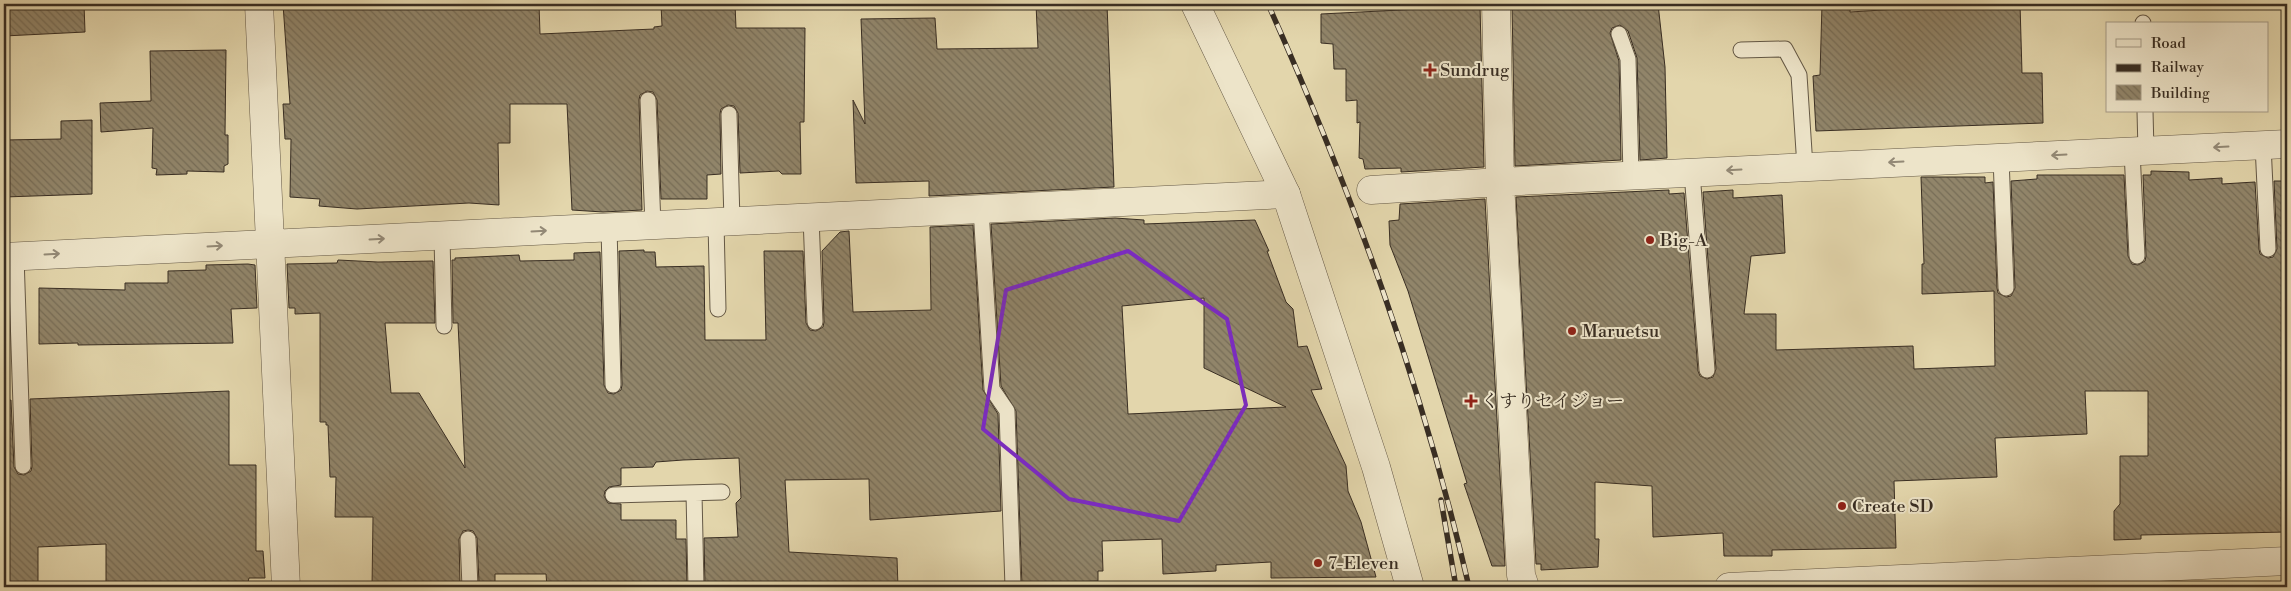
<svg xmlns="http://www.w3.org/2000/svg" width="2291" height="591" viewBox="0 0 2291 591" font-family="'Libre Bodoni','Noto Serif JP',serif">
<defs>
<pattern id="building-back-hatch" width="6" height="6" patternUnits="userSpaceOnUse" patternTransform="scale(1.25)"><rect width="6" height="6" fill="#91856a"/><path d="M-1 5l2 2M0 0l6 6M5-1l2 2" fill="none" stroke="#776d57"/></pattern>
</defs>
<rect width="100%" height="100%" fill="#e3d6ac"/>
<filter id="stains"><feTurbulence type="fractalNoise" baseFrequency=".004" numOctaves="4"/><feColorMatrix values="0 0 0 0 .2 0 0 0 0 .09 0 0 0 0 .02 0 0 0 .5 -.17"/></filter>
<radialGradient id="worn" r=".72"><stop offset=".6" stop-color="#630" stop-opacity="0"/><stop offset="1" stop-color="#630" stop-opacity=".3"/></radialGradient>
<!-- building -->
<path fill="url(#building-back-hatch)" stroke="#392e23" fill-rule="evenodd" d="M4 4H84L85 32 4 36Z
M283 4H539L540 34 654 29V27L662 26 661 4H735L736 28H805L804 122H800L801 174H782L779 171 740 173 738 113 734 106 728 105 721 109 720 114 721 174 707 175V199H661L657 100 653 92 647 91 640 95 639 100 642 210 603 212 572 210 567 104H510V143H498L499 205 469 203 357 209 319 206 320 199 290 197 291 139H285L283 104H290Z
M1036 4H1107L1114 187 929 196V181L856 183 853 100 865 124 861 19 935 18 937 49 1038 48Z
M1658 4 1665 67 1667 158 1640 160 1637 58 1628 31 1620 25 1612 28 1610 33 1619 61 1621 160 1515 166 1512 5Z
M1822 4H1850V12L1930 7V4H2020L2022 73H2042L2043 123 1816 131 1813 76 1820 75Z
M1480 6 1484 167 1401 172V168L1365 169 1363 159 1359 158 1360 122 1357 123V100L1346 101V69H1334L1333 44 1321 43V14Z
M226 50 225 135H228V164L224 166V172L187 171V174L156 175 157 169 152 168 153 128 101 132 100 103 151 101 150 51Z
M92 120V194L4 197V140L61 139V121Z
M2151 171 2189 172V180L2222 178V184L2255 182 2259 249 2260 254 2268 258 2273 257 2277 249 2274 181H2287V532L2141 535V539L2114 540V511L2120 504V456H2148V391H2085L2087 434 1995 438 1997 477 1894 481 1896 548 1772 550V556H1724L1723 533 1653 537 1652 486 1595 482V539H1599L1598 567 1541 570V564H1536L1516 197 1669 190V194L1684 193 1698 371 1700 376 1707 379 1713 377 1716 369 1703 192 1733 190V198L1782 195 1785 253 1751 256 1744 314H1776V350L1913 346 1914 369 1995 366 1994 291 1922 294V264H1924L1921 177H1985V183L1993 182 1997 288 1998 293 2006 297 2011 296 2015 288 2011 181 2037 179V175H2124L2128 256 2132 264 2138 265 2145 261 2146 256 2143 175H2151Z
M1485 199 1505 566H1492L1464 484 1467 483 1408 291 1390 245 1389 221 1399 220 1400 204Z
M1115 218 1144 220V224L1255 220 1269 251H1267L1286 302 1293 309 1298 347 1307 346 1322 389 1311 390 1346 466 1348 491 1361 522 1376 577 1271 578V562L1216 565V571L1163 574 1162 539 1102 541 1103 571H1098V581L1047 583V587H1022L1016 411 1001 386 991 224ZM1204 298V368L1286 407 1128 414 1122 306Z
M973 225 983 390 998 414 1001 511 870 520 869 479 785 480 789 552 897 558 898 587H705L704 538 738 537 736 503 741 498 739 458 683 460 656 462 653 467 621 468V485L609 487 605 491 604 496 608 503 621 504V520H676V539H686L687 587H547L546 574H495V583H479L477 538 473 531 468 530 463 531 459 539 460 583H444V587H372L373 517H335L336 477H330L328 425H326V422H320V313L295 314V308H289L287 264 337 263 338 260 378 262 433 261 435 323H385L391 393H419L465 468 458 323H453L452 260H455V258L519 255 520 261 574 260V253L600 252 604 385 608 393 614 394 621 390 622 385 619 251 644 250V252H655L656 267 704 266 705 340H766L764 251H803L806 323 810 330 816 331 823 327 824 322 822 251 840 232 849 231 853 312 931 310 930 227Z
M248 264 255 265 257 308 231 309 233 343 78 345V343L39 344V288L125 290V283H168V271L206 270V265Z
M229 391V465H256V551H263L265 578H249L248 582H208V587H106V544L38 547V587H8L7 526 4 527V401L11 400 14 467 18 474 24 475 31 471 32 466 30 399Z"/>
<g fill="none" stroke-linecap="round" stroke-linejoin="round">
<defs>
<path id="service" d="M2143 23V24
M1619 34 1628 59 1631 175
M1741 50 1785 49 1799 75 1805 167
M648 100 653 225
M2145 111 2146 151
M729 114 732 221
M2263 145 2268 249
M2132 151 2137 256
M2001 158 2006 288
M1692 172 1707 370
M981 209 992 389 1007 411 1013 587
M811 217 815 322
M716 222 718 309
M609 227 613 385
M442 236 444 326
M16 256 23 466
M694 493 696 587
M613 495 722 492
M468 539 470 587"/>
<path id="minor" d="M259 4 286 587
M1496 4 1500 182 1521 575 1525 587
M1371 190 1500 182 2287 144
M4 257 1286 194"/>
<path id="tertiary" d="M1195 4 1286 194 1376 467 1410 587
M1729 587 2287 561"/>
</defs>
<!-- service casing -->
<use href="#service" stroke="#645845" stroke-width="17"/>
<!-- minor casing -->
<use href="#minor" stroke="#645845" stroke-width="29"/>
<!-- tertiary casing -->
<use href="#tertiary" stroke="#645845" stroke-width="29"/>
<!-- service -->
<use href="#service" stroke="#ede4c9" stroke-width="15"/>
<!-- minor -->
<use href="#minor" stroke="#ede4c9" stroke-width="28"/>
<!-- tertiary -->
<use href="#tertiary" stroke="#ede4c9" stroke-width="28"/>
<defs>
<path id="rail" d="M1268 4C1353 194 1422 384 1469 587
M1441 500 1456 587"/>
</defs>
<!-- rail casing -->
<use href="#rail" stroke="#392e23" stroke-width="5.5"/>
<!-- rail -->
<use href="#rail" stroke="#ede4c9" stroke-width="4" stroke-dasharray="11" stroke-linecap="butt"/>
</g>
<!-- one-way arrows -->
<defs><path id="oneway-shaft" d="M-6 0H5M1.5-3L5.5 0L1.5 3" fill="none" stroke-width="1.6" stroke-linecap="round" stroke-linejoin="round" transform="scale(1.25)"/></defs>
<g stroke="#938976">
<use href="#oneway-shaft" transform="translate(2221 147) rotate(177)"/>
<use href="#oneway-shaft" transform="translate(2059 155) rotate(177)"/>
<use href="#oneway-shaft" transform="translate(1896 162) rotate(177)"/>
<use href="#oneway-shaft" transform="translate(1734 170) rotate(177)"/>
<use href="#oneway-shaft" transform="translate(539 231) rotate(-3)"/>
<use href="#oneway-shaft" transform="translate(377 239) rotate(-3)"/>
<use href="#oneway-shaft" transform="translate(215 246) rotate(-3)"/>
<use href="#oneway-shaft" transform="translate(52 254) rotate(-3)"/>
</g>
<!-- marked area -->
<path fill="none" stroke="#7b2cbf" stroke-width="4" stroke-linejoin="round" d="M1128 251 1227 319 1246 405 1179 521 1069 499 983 429 1006 290Z"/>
<!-- markers -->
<g fill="#8f2418" stroke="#ede4c9" stroke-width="2">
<path d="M1427.5 62.5h5v5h5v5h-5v5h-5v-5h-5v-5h5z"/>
<circle cx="1650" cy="240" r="5"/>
<circle cx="1572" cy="331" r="5"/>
<path d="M1468.5 393.5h5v5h5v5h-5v5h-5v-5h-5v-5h5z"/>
<circle cx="1842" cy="506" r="5"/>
<circle cx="1318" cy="563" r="5"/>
</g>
<g text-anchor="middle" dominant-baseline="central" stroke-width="4" stroke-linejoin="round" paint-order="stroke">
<!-- poi labels -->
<g font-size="18" fill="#392e23" stroke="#ede4c9" text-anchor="start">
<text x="1440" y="70">Sundrug</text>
<text x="1660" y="240">Big-A</text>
<text x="1582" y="331">Maruetsu</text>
<text x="1481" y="401">くすりセイジョー</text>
<text x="1852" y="506">Create SD</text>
<text x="1328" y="563">7-Eleven</text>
</g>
</g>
<!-- margin -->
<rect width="2291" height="591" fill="none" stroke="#e3d6ac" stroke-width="20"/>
<rect x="5" y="5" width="2281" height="581" fill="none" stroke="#392e23" stroke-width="2.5"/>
<rect x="10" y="10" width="2271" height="571" fill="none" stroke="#392e23"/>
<!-- legend -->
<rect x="2106" y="22" width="162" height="90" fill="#ede4c9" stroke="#a59b87"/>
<rect x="2116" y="39" width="25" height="8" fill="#ede4c9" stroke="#a59b87"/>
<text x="2151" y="48" font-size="15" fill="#392e23">Road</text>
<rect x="2116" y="64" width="25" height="8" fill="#392e23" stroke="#a59b87"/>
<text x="2151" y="72" font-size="15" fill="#392e23">Railway</text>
<rect x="2116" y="85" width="25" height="15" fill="url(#building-back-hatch)" stroke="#a59b87"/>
<text x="2151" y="98" font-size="15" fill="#392e23">Building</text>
<rect width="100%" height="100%" filter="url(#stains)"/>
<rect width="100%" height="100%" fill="url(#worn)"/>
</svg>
